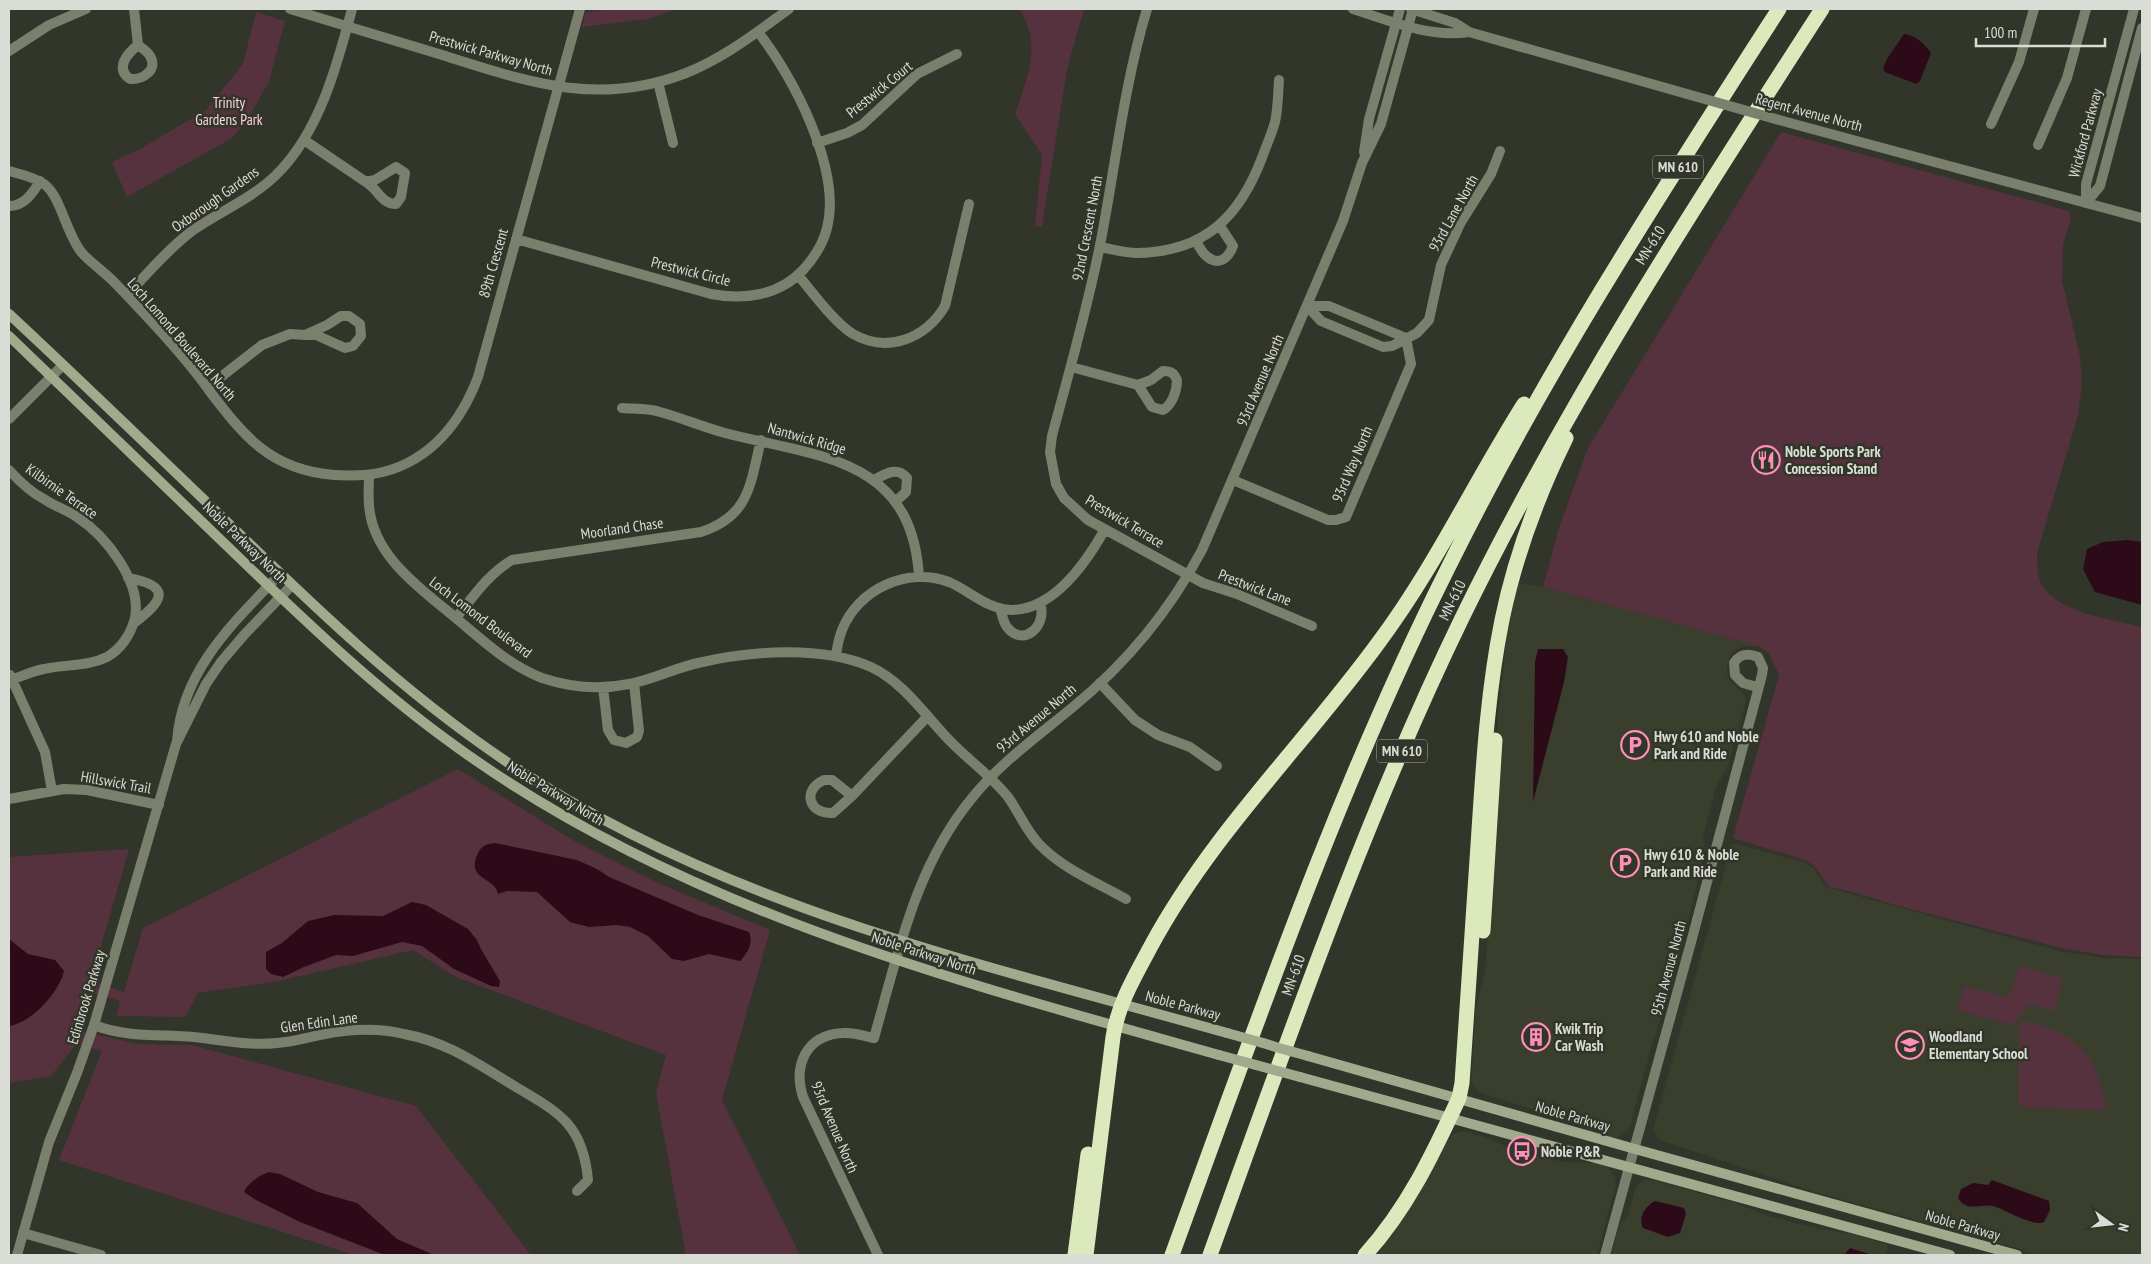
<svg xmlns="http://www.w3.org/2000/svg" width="2151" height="1264" viewBox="0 0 2151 1264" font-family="'PT Sans Narrow',sans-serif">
<rect width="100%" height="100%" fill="#323529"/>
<!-- built -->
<path fill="#3a3f2d" d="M1517 583 1543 587 1758 646H1745L1735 650 1730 656 1726 670 1729 680 1744 694 1746 701 1727 768 1716 787 1703 837 1705 853 1673 980 1652 1044 1630 1127 1617 1138 1610 1137 1560 1117 1480 1093 1471 1081 1476 1006 1485 973 1496 790 1498 713 1507 637Z
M1732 843 1804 862 1814 869 1826 887 2059 951 2103 958 2142 959V1255H2041L1815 1192 1660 1140 1653 1130Z
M1465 1131 1491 1139 1508 1148 1562 1162 1598 1163 1608 1167 1614 1175 1616 1184 1597 1255H1377L1416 1198 1446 1143 1453 1134Z
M1644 1180H1652L1733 1202 1768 1216 1819 1229 1853 1234 1888 1245 1885 1255H1611L1619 1225 1628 1216 1636 1186Z"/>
<!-- green -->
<path fill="#56323f" d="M607 9H676L648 19 582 27 585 13Z
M1019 9H1084L1067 69 1042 227 1035 226 1042 155 1015 114C1027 77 1043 45 1019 9Z
M256 12 285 21 269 82 247 120 232 138 127 197 112 162 140 149 206 110 243 64Z
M1781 132 2069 211 2071 218 2063 245 2062 280 2080 357 2082 384 2078 415 2037 553C2037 565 2037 577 2043 587 2060 613 2114 620 2142 627V957L2103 955 2061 948 1895 905 1850 891 1829 887 1816 868 1806 860 1733 838 1779 675 1769 653 1758 646 1543 587 1559 528 1588 448Z
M458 769 576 842 658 883 770 930 722 1100 800 1255H686L656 1093 666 1055 456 977 413 950 279 981 198 993 185 1017 116 1016 120 1001 93 993 81 1031 137 1044 192 1045 416 1106 531 1255H354L59 1160 102 1051 76 1044 51 1076 9 1083V857L129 849 91 981 124 992 143 928Z
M2019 966 2063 978 2055 1011 2030 1004 2013 1025 1957 1010 1964 986 2006 997 2013 988Z
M2019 1021C2073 1027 2100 1057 2106 1110L2024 1108 2018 1103Z"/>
<!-- water -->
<path fill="#2c0a18" d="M1904 34C1915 35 1925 44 1931 53L1920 81 1916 84 1885 72 1883 68 1887 59Z
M2128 540 2142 542V605L2095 592 2083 569 2087 549 2103 542Z
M1538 649H1563L1568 657 1564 682 1533 802 1535 662Z
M495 843 577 860 597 869 609 877 698 915 749 932C754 943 747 954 740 961L709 954 684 961 672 959 648 936 630 927 617 925 589 927 570 922 537 892 507 891 498 894C495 876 465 881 478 853 482 845 487 844 495 843Z
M412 902 426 905 468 929 477 940 482 951 500 981 499 987 491 986 454 969 422 946 402 942 353 956 336 955 304 967 283 977 271 974 266 969V952L282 943 308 921 334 915 383 916Z
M9 939 28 954 55 960 64 971C59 993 31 1023 9 1026Z
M269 1172 280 1174 318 1192 357 1203 397 1239 434 1255H385L300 1222 256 1200 244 1192C248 1183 259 1175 269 1172Z
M1992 1180 2049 1201 2050 1210 2044 1222C2032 1227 2007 1210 1993 1206 1981 1203 1967 1213 1958 1198L1961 1189 1973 1183 1988 1185Z
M1655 1201 1684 1208 1686 1214 1680 1233 1668 1237 1643 1228C1638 1216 1645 1207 1655 1201Z
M1850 1248 1872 1255H1844Z"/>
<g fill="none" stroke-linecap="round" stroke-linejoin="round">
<!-- minor -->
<path stroke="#7a7f6e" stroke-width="10" d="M134 9 138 45
M1147 9C1124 85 1116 162 1101 240 1088 307 1069 372 1052 436L1050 452 1056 484 1064 498 1088 520 1203 583 1237 594 1312 626
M138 45C142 48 148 52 150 56 159 70 142 80 130 79 114 68 128 53 138 45Z
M658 82 673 143
M1991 124 2019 62 2034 9
M304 140 366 182C379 190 381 204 396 204L401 197 405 173 396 167 375 180 366 182
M817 143 847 133 862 125 917 74 957 54
M2038 145 2067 78 2086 9
M9 171C20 174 34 177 44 184 61 196 66 234 82 253 91 263 103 271 113 281 130 298 146 316 162 333 178 351 194 369 208 389 244 436 270 470 334 475 351 476 367 476 383 472 431 460 461 422 478 377L580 9
M2086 203V184L2134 9
M2086 203 2100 186 2142 28
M9 206C24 206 33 193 40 181
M516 239 711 294C744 300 779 296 803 270 814 258 823 244 827 228 842 170 793 76 758 32
M1196 240C1203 260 1223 272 1233 246L1220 226
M1100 247C1112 249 1125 253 1137 253 1206 252 1241 215 1263 155 1267 144 1272 133 1275 122 1278 109 1278 94 1279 80
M798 275C812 292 835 323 853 334 888 354 926 338 945 306L969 204
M127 295C148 273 168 249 192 231 219 212 251 199 275 176 319 134 337 66 352 9
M1307 306 1321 321 1383 347 1392 346 1417 333 1429 320 1441 265 1461 222 1491 174 1500 151
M1307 306H1329L1406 338
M341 316H349L360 324 361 336 353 346 345 348 316 335H305L327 325Z
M1071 367 1138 385
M1163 371C1171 371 1174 373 1177 380 1177 391 1172 405 1163 410L1152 407 1138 385 1151 380Z
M208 387 262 345 290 334 305 335
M622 408C634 409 648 408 660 412 682 418 703 427 725 433 817 457 912 456 919 577
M9 419 63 365
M9 470C19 481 30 492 44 499 54 506 67 510 77 517 106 536 142 582 135 618 131 634 121 649 107 657 87 667 65 664 44 669 33 671 22 676 11 680
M369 476C369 485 368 495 369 505 372 549 408 579 440 605 472 630 503 663 542 678 569 687 600 690 629 684 652 680 675 668 698 663 750 651 821 645 871 667 905 683 926 717 952 743 970 761 992 777 1008 797 1019 812 1026 831 1040 845 1063 869 1098 883 1126 899
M874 480C885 474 897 466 907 478L906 492 895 502
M1233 480 1328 520H1336L1346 517 1411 364 1406 338
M128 578C173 586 163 601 134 623
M1000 608C1002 614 1003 622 1007 627 1023 648 1048 626 1040 603
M456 618C473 597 488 574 512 560L701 532C750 516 750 484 761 440
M836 656C837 647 839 638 842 630 858 589 908 566 949 582 970 591 987 609 1011 610 1054 610 1086 563 1105 529
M10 675 45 752 52 791
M1100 683 1135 720 1158 735 1190 747 1217 766
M603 687 608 730 614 740 626 743 637 737 639 731 634 683
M824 780H832L852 796 833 813C808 814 802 790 824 780Z
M852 796 927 717
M9 799 64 789 87 790 159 805
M94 1025C127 1038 160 1034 194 1037 222 1040 249 1046 277 1043 294 1042 309 1037 325 1034 351 1029 379 1028 404 1034 448 1042 479 1065 516 1087 560 1113 583 1125 588 1180L577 1191
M874 1038C864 1036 854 1032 843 1033 806 1035 793 1065 803 1097L878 1255
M23 1233 101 1255
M1605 1255 1693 935 1762 675 1763 668 1758 657C1748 653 1740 653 1734 663L1735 675 1743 683 1757 687"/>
<!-- tertiary -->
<path stroke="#7a7f6e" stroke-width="10" d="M290 9C340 24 390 39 439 54 525 81 597 108 686 73 724 58 757 32 789 9
M1353 9C1390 21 1430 38 1469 32
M1411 9 1455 23 1469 32 1687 94
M9 51 49 25 86 9
M1790 123 2142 218
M1364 152 1369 119 1400 9
M177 741C182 670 234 622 280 574
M874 1038C898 954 915 867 972 798 1001 762 1038 736 1073 707 1128 662 1169 612 1202 550L1343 221 1362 163 1381 124 1413 9
M17 1255 49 1142 77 1073 94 1025 176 744 206 684 221 662 244 635 292 585"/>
<!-- secondary -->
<path stroke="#a2aa8e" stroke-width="10" d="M9 314C80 380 149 447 219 514 312 605 402 692 510 764 729 909 979 963 1227 1033
M9 336C91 414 172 493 253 571 314 629 375 687 443 737 671 907 949 979 1219 1055
M1263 1043 1279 1048
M1308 1056 1635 1149 2017 1255
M1300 1077 1950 1255"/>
<!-- motorway -->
<path stroke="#dce9bd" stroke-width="15" d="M1483 931 1495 740
M1075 1255 1088 1154
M1086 1255 1113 1037C1118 1004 1135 976 1151 946 1212 833 1304 745 1379 642 1435 567 1474 483 1524 404
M1172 1255C1257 1023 1337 789 1448 568 1544 373 1662 191 1779 9
M1210 1255C1288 1040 1362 824 1462 618 1566 405 1694 207 1822 9
M1365 1255C1407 1209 1433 1154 1459 1098L1462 1083C1467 1004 1473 925 1478 845 1483 770 1487 694 1502 620 1515 557 1538 495 1566 438"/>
<!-- tertiary-bridge -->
<path stroke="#7a7f6e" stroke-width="10" d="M1687 94 1790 123"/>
<!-- secondary-bridge -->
<path stroke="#a2aa8e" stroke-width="10" d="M1227 1033 1263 1043
M1279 1048 1308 1056
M1219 1055 1300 1077"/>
</g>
<!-- icons -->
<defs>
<symbol id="restaurant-ring" viewBox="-11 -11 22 22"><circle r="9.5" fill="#323529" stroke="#ff8eb9" stroke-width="1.5"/><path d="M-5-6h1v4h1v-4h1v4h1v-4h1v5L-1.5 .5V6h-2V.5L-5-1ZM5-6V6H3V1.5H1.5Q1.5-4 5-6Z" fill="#ff8eb9"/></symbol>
<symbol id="parking-ring" viewBox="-11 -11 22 22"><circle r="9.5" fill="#323529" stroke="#ff8eb9" stroke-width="1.5"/><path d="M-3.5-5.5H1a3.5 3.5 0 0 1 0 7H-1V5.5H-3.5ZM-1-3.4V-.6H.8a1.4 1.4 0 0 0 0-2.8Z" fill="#ff8eb9"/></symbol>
<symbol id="building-ring" viewBox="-11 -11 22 22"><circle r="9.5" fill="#323529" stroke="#ff8eb9" stroke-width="1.5"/><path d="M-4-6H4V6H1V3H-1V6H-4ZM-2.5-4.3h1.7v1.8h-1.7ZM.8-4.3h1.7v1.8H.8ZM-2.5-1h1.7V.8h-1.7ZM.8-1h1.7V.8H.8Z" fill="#ff8eb9"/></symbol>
<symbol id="school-ring" viewBox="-11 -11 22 22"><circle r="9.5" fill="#323529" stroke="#ff8eb9" stroke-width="1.5"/><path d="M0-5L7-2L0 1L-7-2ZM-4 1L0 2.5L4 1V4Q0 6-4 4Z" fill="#ff8eb9"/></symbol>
<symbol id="bus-ring" viewBox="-11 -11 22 22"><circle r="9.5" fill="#323529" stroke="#ff8eb9" stroke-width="1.5"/><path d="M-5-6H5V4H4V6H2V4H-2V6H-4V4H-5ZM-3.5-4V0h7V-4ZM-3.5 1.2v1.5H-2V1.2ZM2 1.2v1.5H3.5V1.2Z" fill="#ff8eb9"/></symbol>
</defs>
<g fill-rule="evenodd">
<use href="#restaurant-ring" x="1750" y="444" width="32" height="32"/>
<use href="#parking-ring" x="1619" y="729" width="32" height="32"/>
<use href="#parking-ring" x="1609" y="847" width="32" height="32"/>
<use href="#building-ring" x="1520" y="1021" width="32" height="32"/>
<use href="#school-ring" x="1894" y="1029" width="32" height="32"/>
<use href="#bus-ring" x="1506" y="1135" width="32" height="32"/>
</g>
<g text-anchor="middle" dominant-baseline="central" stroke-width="5" stroke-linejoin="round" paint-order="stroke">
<!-- shield labels -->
<g fill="#323529" stroke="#a8aba1" stroke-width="1">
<rect x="1653" y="155.5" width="50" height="23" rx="4"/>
<rect x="1377" y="739.5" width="50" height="23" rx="4"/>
</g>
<g font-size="14" font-weight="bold" fill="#daddd5">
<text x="1678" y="167">MN 610</text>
<text x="1402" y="751">MN 610</text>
</g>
<!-- street labels -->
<g font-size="15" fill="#daddd5" stroke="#323529">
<text transform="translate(491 53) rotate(16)">Prestwick Parkway North</text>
<text transform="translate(879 89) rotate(-39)">Prestwick Court</text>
<text transform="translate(1809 112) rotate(15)">Regent Avenue North</text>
<text transform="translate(2085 133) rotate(-75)">Wickford Parkway</text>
<text transform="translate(215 199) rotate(-35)">Oxborough Gardens</text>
<text transform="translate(1453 213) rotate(-61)">93rd Lane North</text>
<text transform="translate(1087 228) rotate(-79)">92nd Crescent North</text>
<text transform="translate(1650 245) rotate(-58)">MN-610</text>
<text transform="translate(493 263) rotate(-74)">89th Crescent</text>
<text transform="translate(691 271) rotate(14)">Prestwick Circle</text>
<text transform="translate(182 339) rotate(49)">Loch Lomond Boulevard North</text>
<text transform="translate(1260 380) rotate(-67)">93rd Avenue North</text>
<text transform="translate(807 438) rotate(16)">Nantwick Ridge</text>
<text transform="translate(1352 464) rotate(-67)">93rd Way North</text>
<text transform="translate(62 491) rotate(35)">Kilbirnie Terrace</text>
<text transform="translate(1125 521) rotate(31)">Prestwick Terrace</text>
<text transform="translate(622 528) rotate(-8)">Moorland Chase</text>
<text transform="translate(245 542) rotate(44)">Noble Parkway North</text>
<text transform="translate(1255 587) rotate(21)">Prestwick Lane</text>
<text transform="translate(1452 600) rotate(-64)">MN-610</text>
<text transform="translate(481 617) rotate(37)">Loch Lomond Boulevard</text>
<text transform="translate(1036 718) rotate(-40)">93rd Avenue North</text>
<text transform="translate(116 782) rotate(10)">Hillswick Trail</text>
<text transform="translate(556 793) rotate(31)">Noble Parkway North</text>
<text transform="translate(924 953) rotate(18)">Noble Parkway North</text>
<text transform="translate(1668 968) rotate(-75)">95th Avenue North</text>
<text transform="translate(1293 975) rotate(-70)">MN-610</text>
<text transform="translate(86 997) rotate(-73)">Edinbrook Parkway</text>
<text transform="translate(1183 1005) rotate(15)">Noble Parkway</text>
<text transform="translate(319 1022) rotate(-8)">Glen Edin Lane</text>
<text transform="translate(1573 1116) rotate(16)">Noble Parkway</text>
<text transform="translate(835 1127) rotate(67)">93rd Avenue North</text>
<text transform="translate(1963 1225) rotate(16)">Noble Parkway</text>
</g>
<!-- park labels -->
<g font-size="15" fill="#fdd1df" stroke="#323529">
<text x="229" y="102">Trinity<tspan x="229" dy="17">Gardens Park</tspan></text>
</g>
<!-- poi labels -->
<g font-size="15" font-weight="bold" fill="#daddd5" stroke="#323529" text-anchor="start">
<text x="1785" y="451">Noble Sports Park<tspan x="1785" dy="17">Concession Stand</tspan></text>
<text x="1654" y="736">Hwy 610 and Noble<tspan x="1654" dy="17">Park and Ride</tspan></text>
<text x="1644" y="854">Hwy 610 &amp; Noble<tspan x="1644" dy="17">Park and Ride</tspan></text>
<text x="1555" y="1028">Kwik Trip<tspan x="1555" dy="17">Car Wash</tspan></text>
<text x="1929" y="1036">Woodland<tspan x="1929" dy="17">Elementary School</tspan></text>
<text x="1541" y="1151">Noble P&amp;R</text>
</g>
</g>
<!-- border -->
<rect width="2151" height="1264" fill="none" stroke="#daddd5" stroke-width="20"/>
<!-- north arrow -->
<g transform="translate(2111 1224) rotate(105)" stroke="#323529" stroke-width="4" paint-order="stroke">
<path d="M0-4L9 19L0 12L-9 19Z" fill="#daddd5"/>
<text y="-8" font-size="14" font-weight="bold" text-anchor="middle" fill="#daddd5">N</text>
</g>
<!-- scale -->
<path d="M1976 38v8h129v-8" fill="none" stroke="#daddd5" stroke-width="2.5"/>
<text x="1984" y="38" font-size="15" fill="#daddd5" stroke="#323529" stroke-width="4" paint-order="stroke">100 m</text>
</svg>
